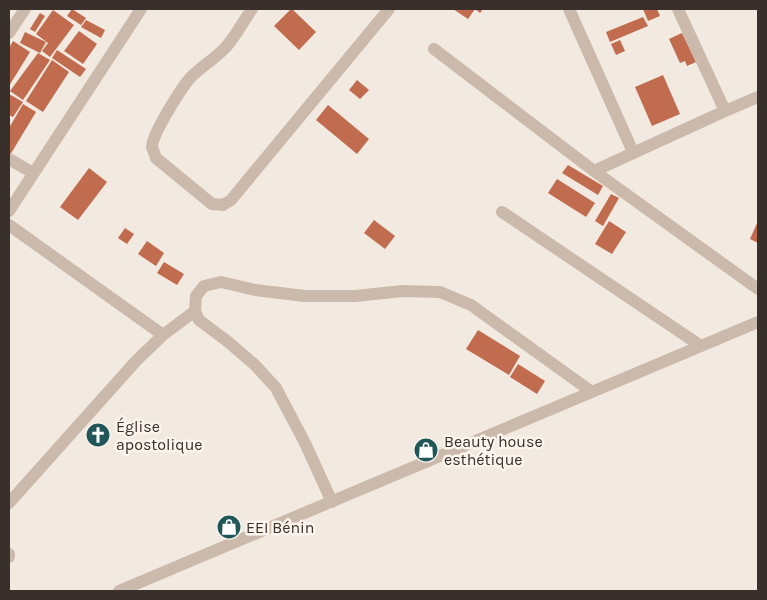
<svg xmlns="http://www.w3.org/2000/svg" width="767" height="600" viewBox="0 0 767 600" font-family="Karla,sans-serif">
<rect width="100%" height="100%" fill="#f2eae0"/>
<!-- building -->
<path fill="#c16b4f" d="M72 9 86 18 81 25 67 16Z
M291 9H292L316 32 299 50 274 26Z
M453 9H483L480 13 475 9 468 19Z
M643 9H657L660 16 648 21Z
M53 10 74 25 50 57 42 51 48 43 36 34Z
M40 13 45 16 35 32 30 29Z
M643 17 648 26 610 42 606 32Z
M86 20 105 30 101 38 81 27Z
M79 31 97 44 83 64 64 51Z
M25 32 46 42 40 53 20 43Z
M682 33 696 62 687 66 685 61 680 63 669 39Z
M620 40 625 51 616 55 611 44Z
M13 41 30 52 9 86V48Z
M57 50 86 69 80 77 52 58Z
M38 53 50 60 23 100 10 91Z
M52 60 69 72 43 112 26 101Z
M663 75 680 114 652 126 635 87Z
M357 80 369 90 360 99 349 90Z
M9 94 23 102 13 117 9 115Z
M23 104 36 112 10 155 9 154V128Z
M328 105 369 139 357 154 316 120Z
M568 165 603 186 598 195 562 173Z
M89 168 107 182 78 220 60 207Z
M557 179 595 203 586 217 548 193Z
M611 194 619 198 603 226 595 221Z
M374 220 395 236 385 249 364 233Z
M609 221 626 232 612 254 595 244Z
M758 221V243L750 239Z
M125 228 134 234 127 244 118 238Z
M147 241 164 253 156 266 138 254Z
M164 262 184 274 177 285 157 273Z
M478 330 520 356 509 375 466 349Z
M518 364 545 381 537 394 510 377Z"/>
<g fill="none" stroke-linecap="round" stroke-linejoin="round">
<!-- minor -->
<path stroke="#cbbaac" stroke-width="12" d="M252 9C244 20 235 37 226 47 216 58 202 66 191 77 182 87 152 134 152 147 153 150 155 155 156 158L212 204 223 205 231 200 389 9
M569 9 633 152
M678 9 725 111
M9 33 25 9
M434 49 594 171 758 289
M9 159 33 173
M594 171 725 111 758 97
M9 211 141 9
M502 212 701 346
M9 225 163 335 136 361 9 503
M163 335 195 311
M332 502 305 443 276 388 255 365 227 341 199 320 195 311 196 296 204 286 221 282 255 290 305 296H355L403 291 440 292 471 305 592 392
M9 554V557
M119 591 758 322"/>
</g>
<!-- icons -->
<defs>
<symbol id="church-disc" viewBox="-11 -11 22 22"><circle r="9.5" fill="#215659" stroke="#faf4ed"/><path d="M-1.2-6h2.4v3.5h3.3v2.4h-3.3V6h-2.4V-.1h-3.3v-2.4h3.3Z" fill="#fff"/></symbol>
<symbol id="shop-disc" viewBox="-11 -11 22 22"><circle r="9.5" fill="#215659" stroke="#faf4ed"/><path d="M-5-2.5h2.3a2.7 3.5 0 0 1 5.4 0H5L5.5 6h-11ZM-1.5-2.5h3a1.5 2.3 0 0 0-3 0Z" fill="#fff"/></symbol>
</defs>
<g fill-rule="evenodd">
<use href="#church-disc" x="84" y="421" width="28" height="28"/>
<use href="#shop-disc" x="412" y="436" width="28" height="28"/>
<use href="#shop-disc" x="215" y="513" width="28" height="28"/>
</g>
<g text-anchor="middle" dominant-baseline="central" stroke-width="5" stroke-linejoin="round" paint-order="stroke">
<!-- poi labels -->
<g font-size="16" fill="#392f2b" stroke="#faf4ed" text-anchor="start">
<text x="116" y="426">Église<tspan x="116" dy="18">apostolique</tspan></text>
<text x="444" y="441">Beauty house<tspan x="444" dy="18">esthétique</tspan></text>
<text x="246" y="527">EEI Bénin</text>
</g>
</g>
<!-- border -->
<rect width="767" height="600" fill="none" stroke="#392f2b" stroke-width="20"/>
</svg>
